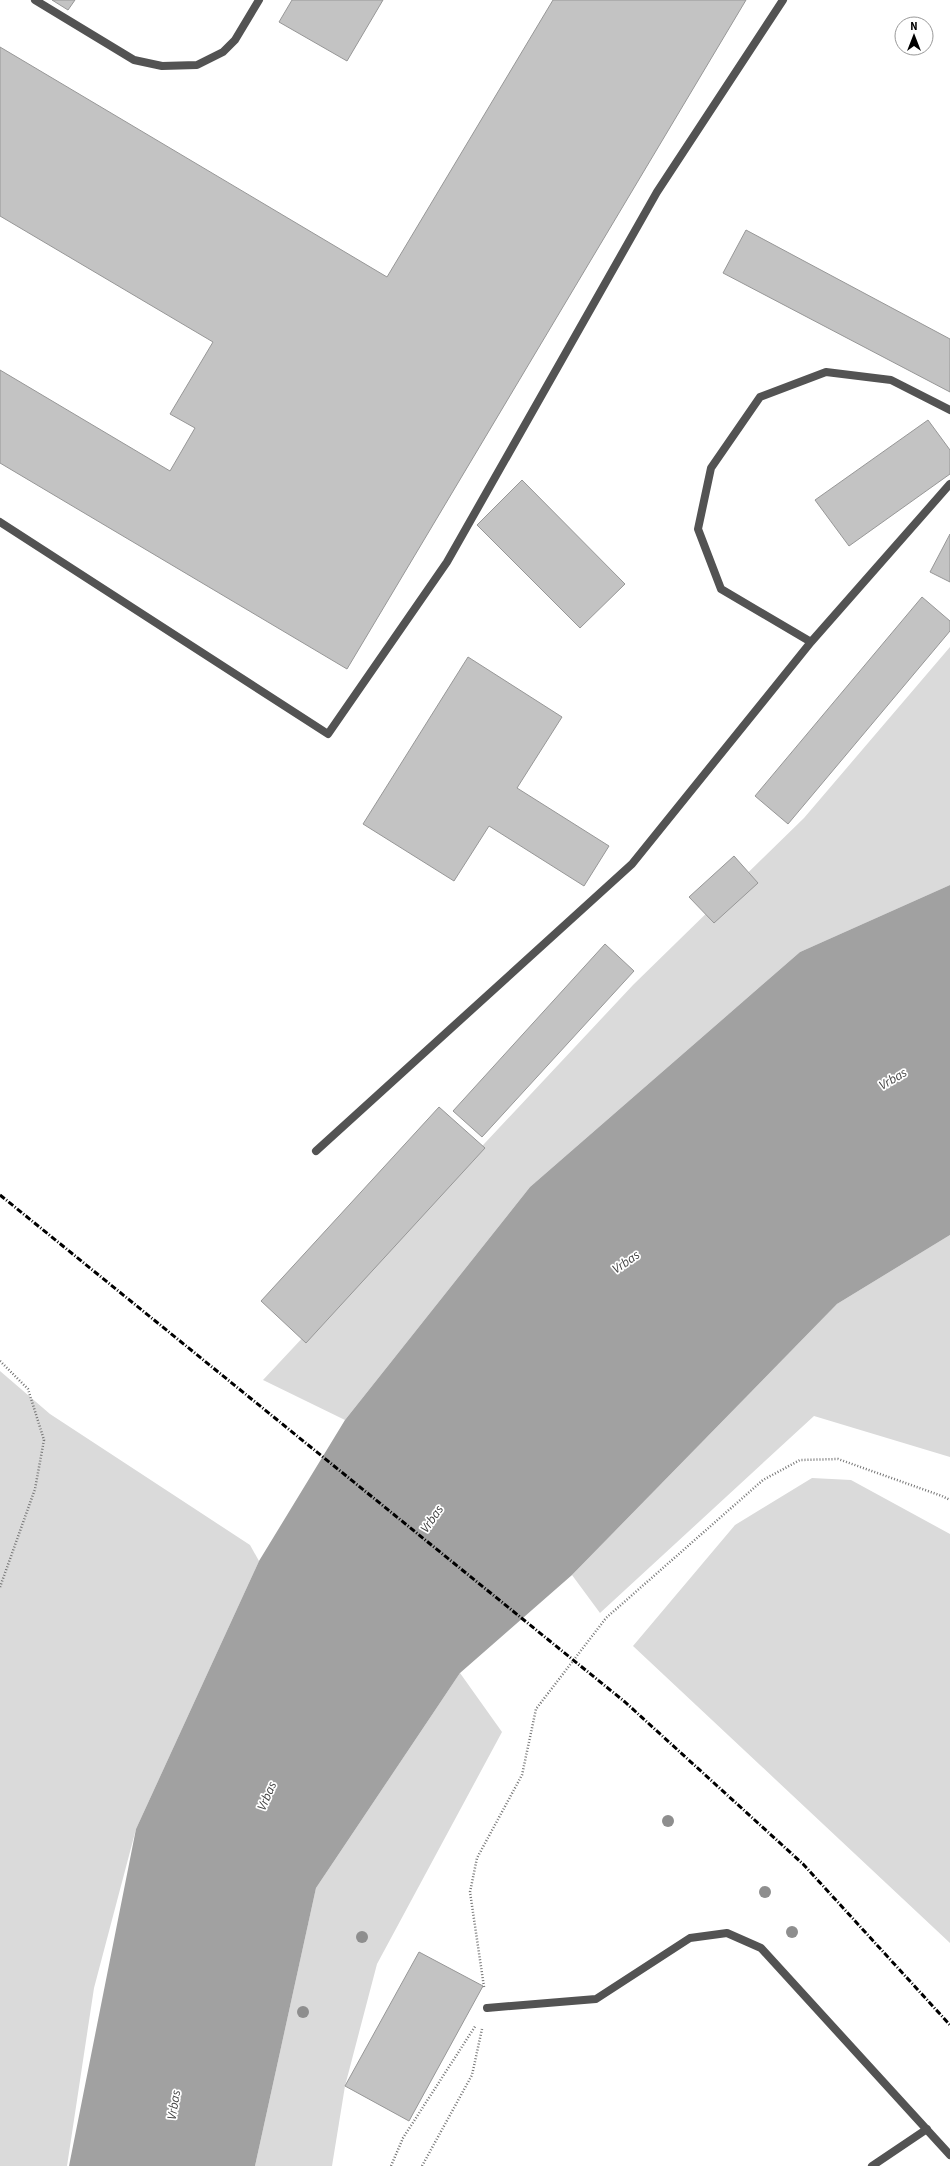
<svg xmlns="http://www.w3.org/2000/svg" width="950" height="2166" viewBox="0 0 950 2166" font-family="'Source Sans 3',sans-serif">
<rect width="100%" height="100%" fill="#fff"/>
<!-- green -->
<path fill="#dadada" d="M950 647V885L800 952 530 1187 345 1420 263 1380 633 985 804 818Z
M950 1235V1457L814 1416 600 1613 572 1575 837 1304Z
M0 1371 50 1414 250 1545 259 1561 136 1829 94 1988 67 2166H0Z
M812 1478 851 1480 950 1534V1943L633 1646 735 1525Z
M460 1673 502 1732 377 1964 345 2086 332 2166H255L316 1888Z"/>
<!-- water -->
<path fill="#a1a1a1" d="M950 885V1235L837 1304 572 1575 460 1673 316 1888 255 2166H69L136 1829 259 1561 345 1420 530 1187 800 952Z"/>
<!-- building -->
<path fill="#c3c3c3" stroke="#979797" d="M52 0H75L68 10Z
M292 0H383L347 61 279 22Z
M553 0H746L347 669 0 463V370L170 471 195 428 170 414 213 342 0 216V47L387 277Z
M746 230 950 339V392L723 273Z
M928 420 950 450V474L849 546 815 500Z
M522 480 625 584 580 628 477 525Z
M950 534V582L930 572Z
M922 597 950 621V631L788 824 755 796Z
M468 657 562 717 517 788 609 846 584 886 489 826 454 881 363 824Z
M734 856 758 883 714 923 689 897Z
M605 944 634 971 482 1137 453 1111Z
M439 1107 485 1148 306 1343 261 1301Z
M419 1952 483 1986 409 2121 345 2086Z"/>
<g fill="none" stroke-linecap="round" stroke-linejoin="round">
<!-- path -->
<path stroke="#757575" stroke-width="2.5" stroke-dasharray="1 2" stroke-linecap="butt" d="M0 1361 28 1389 44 1440 35 1489 0 1587
M484 1987 470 1892 477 1858 522 1775 536 1709 606 1618 763 1480 800 1460 838 1459 942 1496 950 1500
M391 2166 403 2138 476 2025
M422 2166 472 2075 482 2029"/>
<!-- lane -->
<path stroke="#535353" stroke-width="8" d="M35 0 134 60 162 66 197 65 223 52 235 40 259 0
M0 522 328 734 447 562 657 192 783 0
M811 642 721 589 698 529 711 468 760 397 826 372 891 380 950 410
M316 1151 632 864 811 642 950 484
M487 2008 596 1999 690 1938 727 1933 761 1948 950 2155
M872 2166 927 2129"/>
<!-- rail -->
<path stroke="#000" stroke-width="3" stroke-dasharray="6 2 1 2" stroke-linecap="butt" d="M0 1195 625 1702 803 1864 950 2025"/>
</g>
<!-- trees -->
<g fill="#8e8e8e">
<circle cx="668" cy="1821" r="6"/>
<circle cx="765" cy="1892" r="6"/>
<circle cx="792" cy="1932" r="6"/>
<circle cx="362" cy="1937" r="6"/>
<circle cx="303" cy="2012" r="6"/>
</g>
<g text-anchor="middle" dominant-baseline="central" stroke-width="3.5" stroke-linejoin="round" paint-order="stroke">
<!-- water labels -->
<g font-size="13" font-style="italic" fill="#424242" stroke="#fff">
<text transform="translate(893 1079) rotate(-31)">Vrbas</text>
<text transform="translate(626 1262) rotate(-35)">Vrbas</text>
<text transform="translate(432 1519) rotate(-55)">Vrbas</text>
<text transform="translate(267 1796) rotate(-67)">Vrbas</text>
<text transform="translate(174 2105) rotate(-81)">Vrbas</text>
</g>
</g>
<!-- north arrow -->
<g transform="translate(914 36)"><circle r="19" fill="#ffffff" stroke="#999999"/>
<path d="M0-3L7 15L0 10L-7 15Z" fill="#000000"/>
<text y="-6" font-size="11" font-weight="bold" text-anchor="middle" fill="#000000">N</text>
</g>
</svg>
